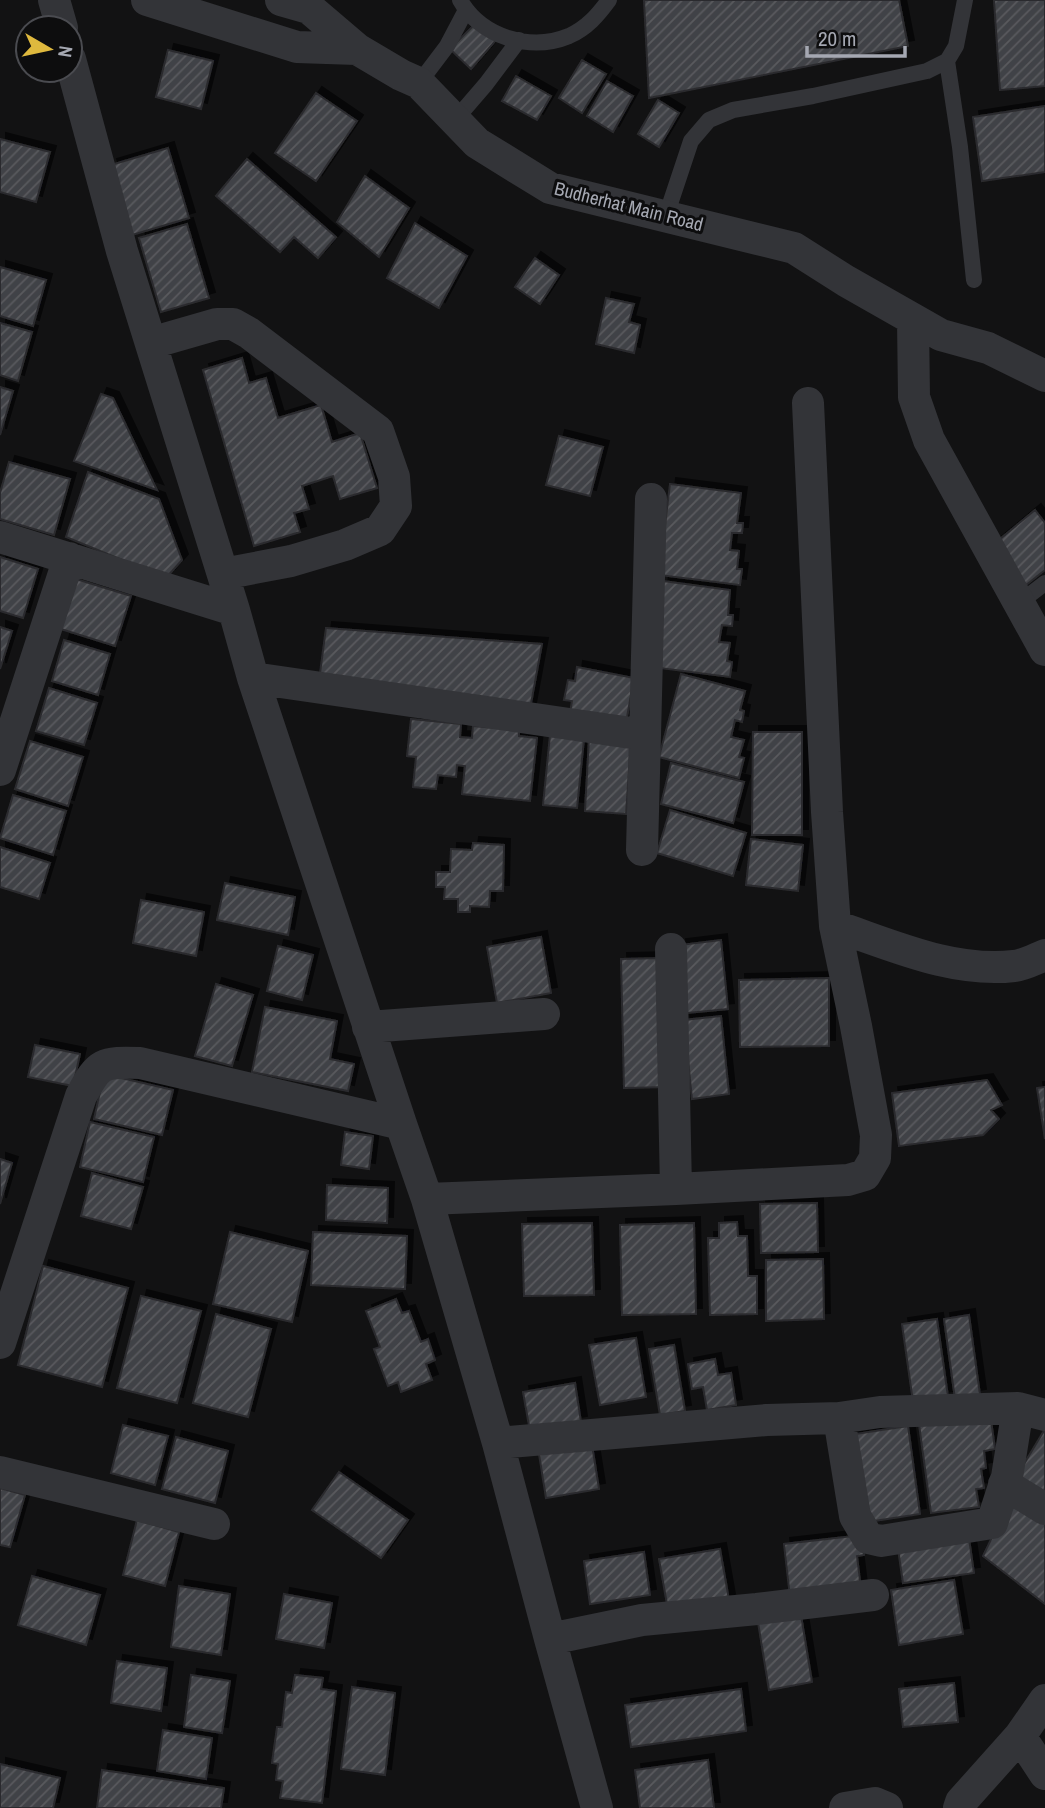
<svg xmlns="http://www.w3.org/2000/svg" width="1045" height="1808" viewBox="0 0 1045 1808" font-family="'Archivo Narrow',sans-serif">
<defs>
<pattern id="building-hatch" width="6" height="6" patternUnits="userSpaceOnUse" patternTransform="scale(1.75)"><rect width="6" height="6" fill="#414246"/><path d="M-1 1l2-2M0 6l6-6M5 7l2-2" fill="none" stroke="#595a5e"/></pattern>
<filter id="shadow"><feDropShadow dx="6" dy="-6" stdDeviation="0" flood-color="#0009"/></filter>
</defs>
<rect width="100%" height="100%" fill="#121213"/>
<!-- building -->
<path fill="url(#building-hatch)" stroke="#2c2c2f" stroke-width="2" filter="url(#shadow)" d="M644 0H899L908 46 649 98Z
M994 0H1045V86L1000 90Z
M476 23 497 39 471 69 450 49Z
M168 50 213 61 201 109 156 97Z
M582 60 606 74 582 113 559 98Z
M516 76 551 96 537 120 502 101Z
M607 81 633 96 613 132 587 116Z
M316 93 357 121 316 181 275 153Z
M658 100 679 113 659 147 638 134Z
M1045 106V172L982 181 973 117Z
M0 139 50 152 36 202 0 192Z
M168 148 189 218 132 235 111 165Z
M247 159 336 237 318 258 294 237 280 252 216 196Z
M365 176 409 208 379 257 337 222Z
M415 223 467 256 439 308 387 278Z
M187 224 209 298 161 312 139 238Z
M535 258 559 275 540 304 515 287Z
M0 267 46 280 33 326 0 316Z
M606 298 634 304 629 322 640 325 634 353 596 344Z
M0 323 32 332 18 381 0 375Z
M242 358 249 383 266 378 278 418 321 405 332 442 360 433 377 488 340 499 333 476 302 486 309 509 294 513 300 532 254 546 203 370Z
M0 387 13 391 0 435Z
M101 394 113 398 157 490 74 461Z
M559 436 603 447 590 496 546 485Z
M9 462 70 479 54 535 0 519V493Z
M88 472 159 499 182 560 166 578 66 537Z
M670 484 741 493 737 523H743L742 533H732L730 550 739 551 737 569H742L740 585 659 575Z
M1035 510 1045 523V570L1026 585 994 544Z
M0 557 38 569 23 618 0 611Z
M76 579 131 596 115 646 61 629Z
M663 581 730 590 728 615H733L732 626 722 625 719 642 730 643 727 661 732 662 730 677 652 667Z
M0 627 12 631 0 669Z
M326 628 542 644 530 709 319 681Z
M64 640 110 654 98 695 52 681Z
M577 667 634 678 626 723 570 713 572 701 564 700 568 680 575 681Z
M681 674 745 691 740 710 744 711 742 722 735 720 731 737 744 740 739 757 744 758 739 778 659 757Z
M49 688 97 703 84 745 36 731Z
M411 719 461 724 460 737 472 738 473 726 519 730V736L537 738 530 801 462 794 465 766 457 765 456 777 438 775 436 789 413 787 416 757 407 756Z
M753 732H802V835H752Z
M550 735 584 739 577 808 543 805Z
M589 738 631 741 626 814 585 811Z
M30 741 83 757 68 806 15 789Z
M671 763 744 782 733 823 661 804Z
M13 795 66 811 53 855 0 838Z
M670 810 746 833 733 876 657 853Z
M751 839 803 845 798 891 746 885Z
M473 843 504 845 503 891H490L489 907 470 906V912H458V899H444L445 887H436V872H450L451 849 472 850Z
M0 847 50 863 39 899 0 887Z
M225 883 295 897 288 935 217 920Z
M141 900 204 912 196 956 133 943Z
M541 937 551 993 497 1003 487 947Z
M721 940 728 1009 687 1013 680 945Z
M278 946 313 955 302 1000 267 991Z
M664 958 667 1087 624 1088 621 959Z
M829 978V1046L740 1047 739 980Z
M216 984 253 995 232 1066 195 1056Z
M265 1007 337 1021 330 1059 354 1064 348 1091 252 1072Z
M721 1016 729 1094 692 1099 684 1020Z
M35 1045 80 1054 73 1086 28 1077Z
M104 1074 173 1090 162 1135 94 1119Z
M987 1080 1002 1105 991 1110 999 1119 983 1135 899 1146 892 1093Z
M1045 1087V1139L1037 1088Z
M90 1122 154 1137 143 1182 80 1167Z
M345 1132 373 1136 369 1169 341 1165Z
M0 1159 12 1163 0 1204Z
M92 1173 143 1187 131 1229 81 1216Z
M327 1185 388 1188 387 1223 326 1220Z
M817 1203 818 1252 761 1253 760 1204Z
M737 1222 738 1236H747L748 1276H757V1314L710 1315 708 1238H719V1223Z
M592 1223 594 1295 524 1296 522 1224Z
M694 1223 696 1314 622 1315 620 1225Z
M230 1232 308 1251 292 1322 213 1304Z
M313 1232 407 1236 405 1289 311 1285Z
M823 1259 824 1319 766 1321V1260Z
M43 1266 128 1288 102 1387 18 1365Z
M141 1296 201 1311 177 1403 117 1388Z
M396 1299 402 1313 409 1311 421 1342 428 1339 435 1360 426 1364 432 1380 401 1392 398 1382 388 1386 374 1349 380 1347 366 1311Z
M216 1314 271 1329 248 1417 193 1403Z
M969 1315 980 1395 955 1399 944 1319Z
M937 1319 948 1397 913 1402 902 1324Z
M636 1338 646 1397 600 1405 589 1345Z
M674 1345 685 1411 660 1415 649 1349Z
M715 1359 718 1375 731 1373 736 1405 707 1410 703 1387 692 1389 688 1364Z
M575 1383 581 1422 530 1431 523 1392Z
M990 1413 995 1449 984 1451 986 1468 981 1469 984 1488 976 1489 979 1507 931 1513 919 1424Z
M123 1425 168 1436 155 1485 111 1473Z
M908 1426 920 1514 861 1523 849 1435Z
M1045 1429V1498L1015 1479Z
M176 1437 228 1451 215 1503 162 1489Z
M592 1445 599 1489 546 1498 539 1454Z
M339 1472 408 1520 381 1558 312 1510Z
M0 1488 25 1495 10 1547 0 1545Z
M1014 1492 1045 1513V1604L983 1556Z
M137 1520 179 1532 165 1586 123 1575Z
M968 1532 974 1573 903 1583 897 1542Z
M862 1535 864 1555 857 1556 861 1589 790 1597 784 1544Z
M720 1549 729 1600 668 1610 659 1559Z
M644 1552 650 1595 590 1604 584 1561Z
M32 1576 100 1595 86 1645 18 1625Z
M954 1580 963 1634 899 1645 891 1590Z
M179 1586 230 1594 221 1655 171 1647Z
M284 1594 332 1603 324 1648 276 1639Z
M800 1609 812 1682 769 1690 757 1616Z
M117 1661 167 1668 161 1711 111 1703Z
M191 1675 230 1681 222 1733 184 1727Z
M295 1675 323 1678 321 1689 336 1691 322 1803 280 1798 283 1781 276 1780 278 1764 272 1763 277 1727H282L286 1692 292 1693Z
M954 1683 958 1722 903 1727 899 1689Z
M352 1687 395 1693 385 1775 341 1769Z
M741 1689 746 1731 631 1747 625 1705Z
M163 1730 212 1738 206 1779 157 1771Z
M708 1760 714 1808H640L635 1770Z
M0 1764 60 1778 53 1808H0Z
M102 1770 224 1788 221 1808H97Z"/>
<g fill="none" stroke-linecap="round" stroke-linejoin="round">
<!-- service -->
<path stroke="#333438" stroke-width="16" d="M460 0C481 37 530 52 569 36 587 28 598 15 609 0
M947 61 960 147 974 280
M419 83 447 46 466 10
M455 120 486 84 519 40
M666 216 691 141 709 120 733 110 813 96 927 71 947 61 956 46 965 0
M1019 603 1045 583"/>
<!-- minor -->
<path stroke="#333438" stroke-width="32" d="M54 0 62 28
M147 0 297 47 357 49 401 75 419 83 477 143 550 188 794 248 846 281 941 335 988 348 1045 376
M281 0 309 8 357 49
M70 59 122 251 234 610 253 678 401 1124 427 1199 498 1443 550 1639 597 1808
M913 320 914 397 929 440 1045 650
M151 343 217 324H233L249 333 378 431 394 477 396 506 380 530 345 545 291 561 223 574
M0 537 234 610
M253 678 645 735 651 499
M0 770 69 558
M642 850 645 735
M835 926C892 945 952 973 1014 966 1024 965 1035 959 1045 955
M671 949 676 1189
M368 1027 544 1014
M427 1199 676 1189 848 1180 865 1175 875 1158 876 1135 856 1026 835 926 827 812 808 403
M0 1343 81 1096C99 1062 102 1062 140 1063L401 1124
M839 1418 855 1516 868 1538 881 1541 992 1523 1007 1477 1018 1408
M498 1443 767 1420 839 1418 880 1412 1018 1408 1045 1415
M0 1472 214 1524
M1004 1484 1045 1509
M550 1639 642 1620 757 1609 873 1595
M1020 1736 1045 1774
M845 1808 875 1803 887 1808
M959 1808 961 1802 1020 1736 1045 1700"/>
</g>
<g text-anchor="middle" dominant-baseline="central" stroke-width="6" stroke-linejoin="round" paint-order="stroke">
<!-- street labels -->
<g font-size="19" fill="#a5a8b2" stroke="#0d0d0e">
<text transform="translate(629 206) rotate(14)">Budherhat Main Road</text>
</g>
</g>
<!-- north arrow -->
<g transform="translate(49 49) rotate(99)"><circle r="33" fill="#0d0d0e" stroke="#4a4b50" stroke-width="2"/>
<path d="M0-5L12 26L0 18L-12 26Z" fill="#dfb93e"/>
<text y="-10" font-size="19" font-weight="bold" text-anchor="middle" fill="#a5a8b2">N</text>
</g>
<!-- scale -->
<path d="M807 46v10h98v-10" fill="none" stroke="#a5a8b2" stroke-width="3.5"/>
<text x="818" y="46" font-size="21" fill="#a5a8b2" stroke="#0d0d0e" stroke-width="5" paint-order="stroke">20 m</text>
</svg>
